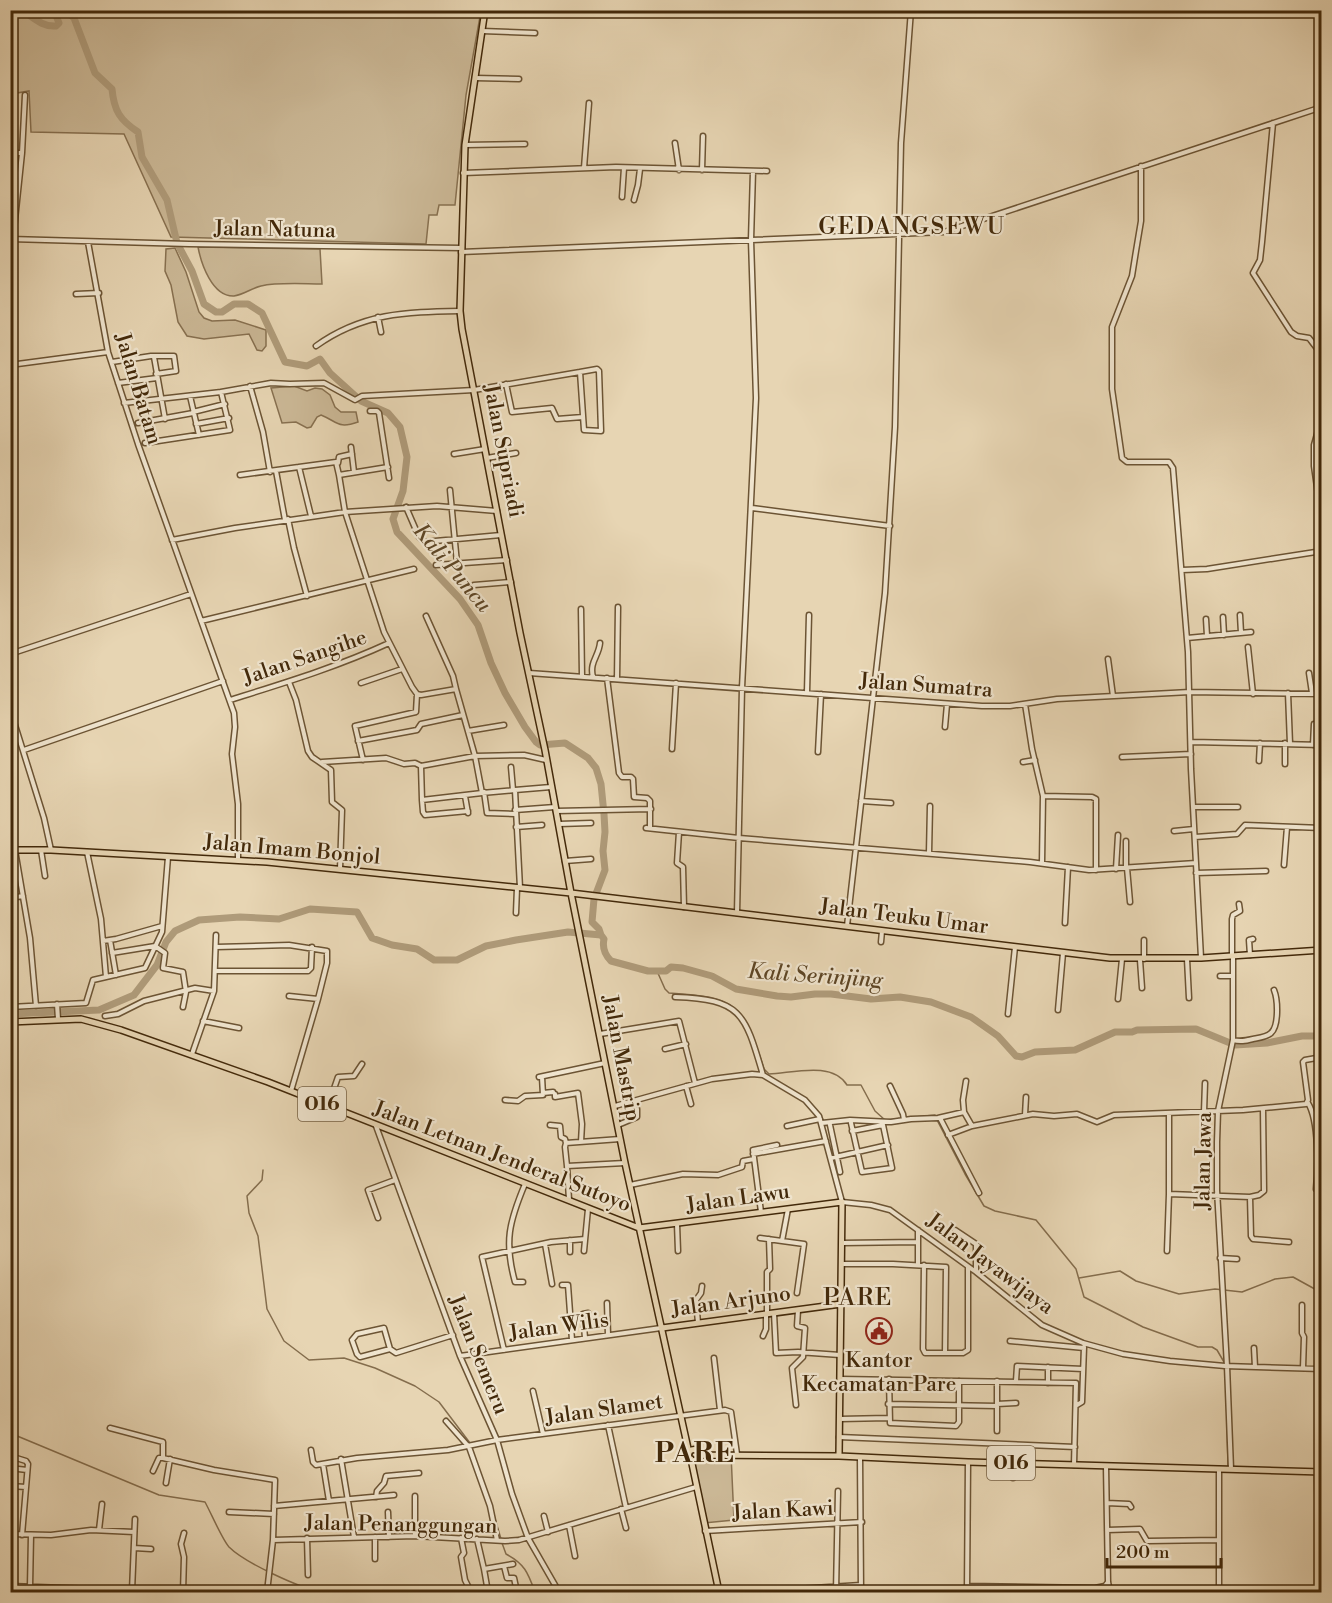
<svg xmlns="http://www.w3.org/2000/svg" width="1332" height="1603" viewBox="0 0 1332 1603" font-family="'Libre Bodoni',serif">
<rect width="100%" height="100%" fill="#e7d5b3"/>
<filter id="stains"><feTurbulence type="fractalNoise" baseFrequency=".00333" numOctaves="4"/><feColorMatrix values="0 0 0 0 .2 0 0 0 0 .09 0 0 0 0 .02 0 0 0 .5 -.17"/></filter>
<radialGradient id="worn" r=".72"><stop offset=".6" stop-color="#630" stop-opacity="0"/><stop offset="1" stop-color="#630" stop-opacity=".3"/></radialGradient>
<!-- green -->
<path fill="#cbb896" stroke="#877050" stroke-width="1.5" d="M11 10 481 11 466 95 455 205H439L437 215H429L426 244 171 237 124 134 31 132 29 91 11 94Z
M198 247 320 249 322 284C304 284 278 282 261 286 252 288 243 295 234 296 212 297 201 263 198 247Z
M175 248 186 272 199 312 204 318 212 321 235 320 266 330V346L262 351 257 350 249 334 204 339 187 336 178 322 171 285 165 271 166 249Z
M294 386 307 391 315 388 322 389 330 395 335 407 341 412H356L358 422C338 429 338 422 321 415L317 417 311 427 307 428 296 422 282 423 271 388Z
M731 1454 734 1520 704 1523 693 1460H696L700 1455Z"/>
<g fill="none" stroke-linecap="round" stroke-linejoin="round">
<!-- stream -->
<path stroke="#846d4d" stroke-width="1.5" d="M657 971 665 989 669 993C739 997 744 1005 764 1069L769 1074C793 1073 832 1061 847 1085H861L875 1111 885 1120 935 1115
M937 1120 965 1174 984 1206 995 1211 1036 1220 1076 1269 1084 1297 1143 1327 1198 1347H1212L1217 1350 1224 1362 1225 1374
M263 1170 262 1180 247 1196 249 1213 258 1236 267 1309 284 1341 309 1360 344 1358 375 1368 415 1386 439 1402 470 1443 490 1501
M1079 1278 1120 1271 1136 1281 1179 1294 1215 1289 1242 1292 1275 1279 1293 1277 1322 1293
M1226 1382 1228 1465
M10 1433 159 1495 205 1502C211 1513 222 1539 229 1547 245 1563 300 1588 321 1592
M493 1512 501 1539
M502 1543 506 1554C525 1564 528 1573 535 1592"/>
<!-- river -->
<path stroke="#af9b7a" stroke-width="7" d="M22 10C34 18 42 27 56 26L59 23 55 13C63 9 68 12 74 18L95 73 112 89C114 111 120 120 138 132L142 157 167 200 177 243 192 271 204 304 216 312H222L234 304H248L262 313 285 362 307 366 320 359 330 373 361 401 388 413 400 427 407 457 403 491 393 519 397 532 460 599 478 625 491 663 505 693 525 727 536 742 540 745 565 743 588 758 596 768 601 784 604 814 605 832 603 851 605 870 594 899 592 922 599 929 601 935
M10 1014 99 1010 134 995 157 965 166 942 175 931 199 920 240 917 279 919 310 909 357 912 372 938 392 945 417 949 434 960H457L486 946 516 940 568 932 601 935 604 939C602 948 605 955 611 961L648 971H666L671 967 683 968 712 976 736 989 777 996 791 997 815 994H831L871 999 900 997 931 1002 971 1017 998 1036 1016 1056 1022 1057 1035 1052 1075 1050 1115 1032H1132L1137 1030 1196 1029 1235 1045 1267 1043 1302 1036H1322"/>
<defs>
<path id="minor" d="M1317 10 1322 30
M482 31 535 33
M475 78 519 79
M1273 123 1262 242 1260 260 1253 273 1291 332 1297 336 1309 338 1322 355
M675 143 679 170
M465 145 525 144
M10 153H22
M1141 166V221L1136 251 1132 276 1112 327V389L1122 458 1127 462H1169L1173 468 1188 652 1191 769 1201 958
M584 168 589 103
M702 170 703 136
M463 173 616 167 767 171
M622 197 624 168
M634 200 638 185 640 169
M10 239 189 244 462 248
M13 239 22 153 25 95
M88 242 108 352 138 444 234 713 235 727 232 754 238 804V859
M461 252 944 232 1322 107
M76 294 99 293
M378 317 381 332
M316 346C362 313 405 312 460 311
M154 357 165 419
M112 362 151 356H174L176 371 156 374
M10 365 108 352
M118 383 157 378
M506 384 512 412 552 408 557 419 583 417
M250 386 263 432 270 472
M190 396 199 435
M124 403 221 392 271 383 290 384 324 383 355 400 362 396 474 390 580 372 584 430 601 431 599 371 597 369 580 372
M370 411H377L379 413 389 478
M193 412 225 404
M1322 416 1314 445V466L1322 523
M138 423 193 413
M196 424 229 418
M145 443 230 430 221 392
M351 447 354 472
M454 454 485 449
M487 458 516 453
M338 463 339 457 352 454
M299 467 311 516
M276 471 285 520
M240 475 336 462 339 475 388 467
M339 475 345 512 437 506 497 511
M450 490 457 563
M406 507 419 537 424 542 501 535
M752 508 890 526
M288 519 294 548 307 596
M172 540 235 528 345 512 384 632 412 687 417 694 421 695 456 689 475 756 482 793 515 790 520 888
M436 565 507 560
M1182 570 1207 569 1322 551
M474 585 511 582
M581 609 582 676
M1240 615 1241 633
M426 616 453 676 456 689
M1223 617 1224 635
M1206 619 1207 636
M201 621 414 569
M1187 638 1251 632
M1248 647 1253 694
M10 654 191 594
M1108 659 1113 696
M529 673 982 706H1010L1057 699 1190 692 1322 694
M1309 673 1312 693
M593 677C589 662 599 656 600 643
M607 678 619 773 622 777H631L633 779 634 797 647 798 650 801V828
M617 679 618 607
M289 682 296 700 308 751 312 757 331 770 332 802 342 810 340 869
M361 683 402 669
M807 692 809 615
M1288 693 1290 744
M230 700C284 683 337 667 389 643
M1025 704 1032 749 1043 796 1042 863
M10 709 44 818 51 850
M945 727 947 704
M468 731 504 725
M358 741 417 730 421 724 463 715
M1192 742 1322 745
M1313 745 1314 724
M672 749 676 683
M24 750 223 681
M818 752 821 694
M1122 757 1191 754
M363 760 355 726 416 712 417 694
M1259 761 1260 743
M322 762 386 758 404 764 415 763 421 766
M1023 762 1035 760
M1285 764V743
M511 767 513 790
M515 790 551 787
M484 792 487 813 515 814
M482 793 422 800 421 766 475 756 524 755 546 760
M465 796 468 813
M1043 796 1092 797 1096 799V870
M422 800 423 812 425 815 468 811
M861 801 891 803
M1193 807H1238
M515 810 555 807
M556 811 651 809
M559 824 591 823
M516 827 542 825
M646 828 739 838 1030 862 1089 870 1196 863
M1174 831 1194 829
M679 832 677 863 683 867 684 907
M1195 837 1237 834 1245 825 1322 828
M15 850 30 938 36 1006
M41 850 45 876
M87 852 101 919 106 977
M929 853 930 806
M565 861 591 859
M1284 865 1287 827
M1126 868V841
M1127 868 1130 902
M1116 869 1118 835
M1196 873 1266 871
M10 898 23 896
M516 913 517 888
M737 913 742 688 756 398 751 240 753 171
M1065 923 1068 867
M847 926 885 593 895 427 901 143 911 10
M110 940 116 975
M1144 940V959
M103 941 116 939 162 926
M881 942 882 931
M216 947 289 945 327 951V963L318 999 291 1091
M112 953 155 946 165 953 163 968 183 972 186 992 183 1007
M1250 955 1249 940 1253 939
M1232 956V919L1233 915 1240 911 1239 904
M1187 959 1189 998
M1140 960 1142 988
M215 971H308L311 968 312 947
M1220 976H1233
M289 996 318 999
M675 997C742 999 745 1014 763 1075
M1118 999 1122 959
M57 1004 58 1019
M10 1007 86 1003 93 980 145 968 162 932 168 857
M1058 1010 1063 953
M1008 1014 1015 947
M105 1016 118 1014 144 1001 195 988 214 991
M203 1021 239 1028
M600 1034 679 1021 695 1083
M1233 1040C1240 1042 1245 1041 1253 1039 1258 1038 1267 1037 1271 1033 1279 1026 1278 1000 1274 990
M665 1049 686 1044
M192 1054 214 991 216 935
M539 1077 605 1063
M686 1086 691 1104
M890 1086 903 1114 904 1120
M543 1093 553 1092
M555 1094V1097L578 1093 582 1124 581 1142
M505 1100 518 1101 525 1096 543 1095 542 1077
M1308 1103C1319 1121 1318 1168 1316 1189
M328 1106 338 1077 354 1076 362 1064
M615 1106 712 1079 752 1074 763 1075 805 1100 819 1116 842 1202 871 1205 890 1210 976 1272 1042 1325 1083 1343 1123 1354 1170 1361 1225 1366 1322 1369
M964 1112 963 1100 966 1081
M1204 1112 1205 1083
M1025 1115 1026 1097
M940 1118 979 1193
M822 1123 850 1120 891 1122 911 1119 938 1118 964 1112 972 1126
M851 1123 862 1172 892 1168 883 1125 852 1131
M550 1125 560 1126 561 1137 565 1139 566 1143
M618 1125 637 1117V1109
M830 1125 840 1172
M376 1126 460 1356 497 1440 512 1494 528 1538 559 1592
M787 1126 820 1119
M948 1135 972 1126 1033 1114 1054 1116 1077 1114 1097 1122 1114 1115 1243 1110 1306 1104 1308 1100 1303 1062 1305 1060 1322 1057
M753 1154 826 1141
M831 1158 888 1145
M567 1166 565 1147 566 1143 620 1139
M630 1185 683 1174 718 1175 742 1167 743 1161 754 1159
M1169 1194V1113
M1250 1197 1251 1236 1253 1239 1289 1242
M569 1200 567 1166 625 1163
M761 1212 753 1150 777 1145
M378 1218 368 1190 395 1180
M677 1224 678 1251
M918 1230V1265
M955 1230 976 1244V1271
M760 1238 782 1241 788 1209
M782 1241 804 1244 797 1293
M842 1243 918 1242
M545 1244 552 1284
M584 1251 588 1209
M1167 1251 1169 1194 1250 1197 1259 1195 1264 1191 1263 1109
M570 1252V1240
M1220 1258 1237 1259
M842 1264H893L946 1267 945 1353
M924 1265 923 1349 925 1353H963L968 1350V1267
M523 1282H515C504 1242 509 1222 525 1184
M562 1285H568L572 1340
M607 1303 608 1335
M1302 1305V1333L1304 1337 1303 1368
M774 1313 776 1353 798 1352 840 1355
M767 1314V1272L770 1269 769 1239
M698 1323 696 1300 701 1293 702 1286
M763 1336 766 1329V1314
M585 1338 583 1314 588 1313
M1010 1341 1084 1348
M1254 1348 1255 1367
M390 1349 360 1357 357 1354 352 1340 357 1334 384 1328 390 1349 396 1353 453 1335
M504 1350 482 1257 551 1242 585 1239
M460 1356 661 1328
M714 1358 720 1410
M1048 1367V1383
M840 1379 1076 1383 1074 1465
M889 1379 890 1423 956 1426 959 1422V1381
M1016 1381 1017 1366 1083 1369
M533 1391 543 1434
M888 1404 997 1406V1381
M997 1404 1016 1403
M796 1405 792 1368 803 1357 805 1328 797 1326 798 1310
M1077 1405 1082 1402 1084 1347
M840 1419 888 1418
M446 1421 469 1447 490 1506 497 1540
M608 1425 626 1508
M110 1428 163 1442V1458L214 1470 275 1480 273 1540 267 1592
M997 1431V1406
M839 1437 1075 1447
M311 1450 313 1462 316 1465 357 1458 448 1450 497 1440 725 1410 731 1412 737 1454
M10 1456 26 1461 28 1464 22 1535
M860 1457 861 1592
M341 1459 354 1537
M1013 1463V1478
M323 1464 329 1501
M1106 1466 1108 1582 1110 1592
M10 1468 27 1470
M1219 1469V1592
M1231 1469 1227 1366 1217 1190V1142L1218 1111 1233 1040V957
M153 1471 159 1458H163
M1317 1472 1318 1522
M166 1483 170 1459
M10 1486 26 1487
M376 1497 377 1491 384 1483 386 1476 419 1473
M1107 1503 1129 1504 1131 1507
M274 1506 394 1495
M621 1509 626 1528
M229 1512 274 1514
M388 1512 389 1537
M544 1516 548 1532
M569 1525 575 1556
M99 1530 102 1504
M1107 1530 1140 1529 1147 1541 1219 1540
M705 1531 862 1522
M10 1534 51 1535 91 1530 134 1532
M415 1536V1496
M307 1538 308 1575
M461 1538 464 1553 461 1557 465 1580 471 1592
M477 1539 484 1569 513 1564
M273 1540 415 1536 505 1541 519 1540 696 1487
M134 1548 151 1549
M375 1559V1537
M504 1566 507 1578H514L517 1592
M484 1569 488 1592
M10 1586 174 1592
M967 1586 1095 1588 1105 1586 1108 1582
M30 1587 31 1535
M132 1591 135 1519
M183 1592 184 1557 181 1544 184 1533
M750 1592 861 1585
M836 1592 838 1491
M967 1592 968 1462"/>
<path id="major" d="M485 10 465 145 460 311 462 329 520 633 545 750 571 893 625 1163 689 1453
M10 850H51L267 862 571 893 1110 958H1201L1322 950
M10 1022 81 1019 121 1030 268 1082 639 1228 842 1202 839 1456
M662 1328 841 1304
M688.5 1455a5.5 5.5 0 1 1 11 0a5.5 5.5 0 1 1-11 0Z
M700 1455 839 1456 968 1462 1322 1472
M691 1459 719 1592"/>
</defs>
<!-- minor casing -->
<use href="#minor" stroke="#6c5434" stroke-width="7"/>
<!-- major casing -->
<use href="#major" stroke="#43290a" stroke-width="8"/>
<!-- minor -->
<use href="#minor" stroke="#efe4ce" stroke-width="4"/>
<!-- major -->
<use href="#major" stroke="#e7d5b3" stroke-width="5"/>
</g>
<!-- icons -->
<defs>
<symbol id="civic-ring" viewBox="-11 -11 22 22"><circle r="9.5" fill="#efe4ce" stroke="#8f2418" stroke-width="1.5"/><path d="M-.6-6.5H3V-4.5H.6V-3L4-1V1h2V6H-6V1h2V-1L-.6-3ZM-1.2 2.5V6h2.4V2.5Z" fill="#8f2418"/></symbol>
</defs>
<g fill-rule="evenodd">
<use href="#civic-ring" x="864" y="1316" width="30" height="30"/>
</g>
<g text-anchor="middle" dominant-baseline="central" stroke-width="4.5" stroke-linejoin="round" paint-order="stroke">
<!-- shield labels -->
<g fill="#efe4ce" stroke="#776145" stroke-width="1.5">
<rect x="298" y="1087" width="48" height="34" rx="4.5"/>
<rect x="987" y="1446" width="48" height="34" rx="4.5"/>
</g>
<g font-size="20" font-weight="bold" fill="#43290a">
<text x="322" y="1104">016</text>
<text x="1011" y="1463">016</text>
</g>
<!-- street labels -->
<g font-size="21" fill="#43290a" stroke="#efe4ce">
<text transform="translate(275 230) rotate(1)">Jalan Natuna</text>
<text transform="translate(138 389) rotate(73)">Jalan Batam</text>
<text transform="translate(503 451) rotate(79)">Jalan Supriadi</text>
<text transform="translate(305 658) rotate(-19)">Jalan Sangihe</text>
<text transform="translate(926 686) rotate(4)">Jalan Sumatra</text>
<text transform="translate(292 850) rotate(5)">Jalan Imam Bonjol</text>
<text transform="translate(904 917) rotate(7)">Jalan Teuku Umar</text>
<text transform="translate(621 1058) rotate(79)">Jalan Mastrip</text>
<text transform="translate(502 1157) rotate(21)">Jalan Letnan Jenderal Sutoyo</text>
<text transform="translate(1204 1161) rotate(-89)">Jalan Jawa</text>
<text transform="translate(738 1199) rotate(-8)">Jalan Lawu</text>
<text transform="translate(990 1264) rotate(37)">Jalan Jayawijaya</text>
<text transform="translate(731 1302) rotate(-8)">Jalan Arjuno</text>
<text transform="translate(559 1327) rotate(-8)">Jalan Wilis</text>
<text transform="translate(478 1355) rotate(68)">Jalan Semeru</text>
<text transform="translate(604 1410) rotate(-8)">Jalan Slamet</text>
<text transform="translate(783 1511) rotate(-3)">Jalan Kawi</text>
<text transform="translate(401 1525) rotate(1)">Jalan Penanggungan</text>
</g>
<!-- poi labels -->
<g font-size="21" fill="#43290a" stroke="#efe4ce">
<text x="879" y="1361">Kantor<tspan x="879" dy="24">Kecamatan Pare</tspan></text>
</g>
<!-- water labels -->
<g font-size="22" font-style="italic" fill="#5e4626" stroke="#efe4ce">
<text transform="translate(452 568) rotate(50)">Kali Puncu</text>
<text transform="translate(815 976) rotate(4)">Kali Serinjing</text>
</g>
<!-- quarter labels -->
<g font-size="24" letter-spacing="1.5" fill="#43290a" stroke="#efe4ce">
<text x="912" y="227">GEDANGSEWU</text>
<text x="858" y="1298">PARE</text>
</g>
<!-- district labels -->
<g font-size="27" font-weight="bold" letter-spacing="1.5" fill="#43290a" stroke="#efe4ce">
<text x="695" y="1454">PARE</text>
</g>
</g>
<!-- margin -->
<rect width="1332" height="1603" fill="none" stroke="#e7d5b3" stroke-width="36"/>
<rect x="12" y="12" width="1308" height="1579" fill="none" stroke="#43290a" stroke-width="3"/>
<rect x="18" y="18" width="1296" height="1567" fill="none" stroke="#43290a" stroke-width="1.5"/>
<!-- scale -->
<path d="M1107 1558v9h114v-9" fill="none" stroke="#43290a" stroke-width="3"/>
<text x="1116" y="1558" font-size="18" fill="#43290a" stroke="#efe4ce" stroke-width="4.5" paint-order="stroke">200 m</text>
<rect width="100%" height="100%" filter="url(#stains)"/>
<rect width="100%" height="100%" fill="url(#worn)"/>
</svg>
